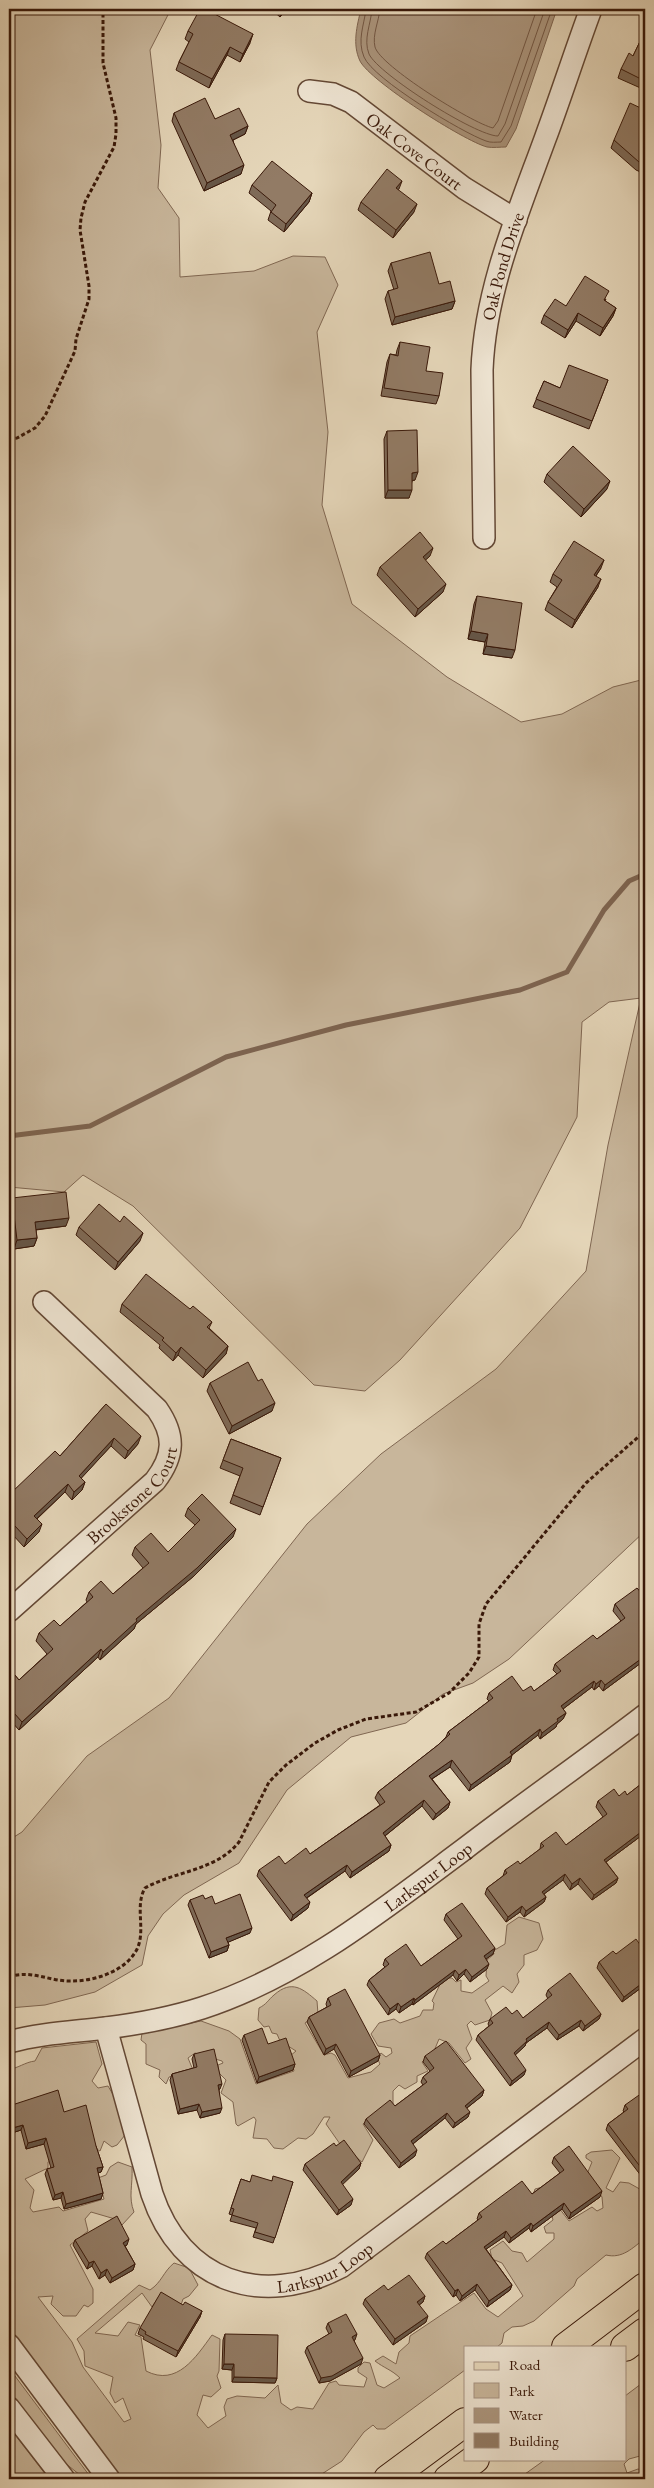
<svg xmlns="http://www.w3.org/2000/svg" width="654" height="2488" viewBox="0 0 654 2488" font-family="'EB Garamond',serif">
<rect width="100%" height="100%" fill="#e5d6b9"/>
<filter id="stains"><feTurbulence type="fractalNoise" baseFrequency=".004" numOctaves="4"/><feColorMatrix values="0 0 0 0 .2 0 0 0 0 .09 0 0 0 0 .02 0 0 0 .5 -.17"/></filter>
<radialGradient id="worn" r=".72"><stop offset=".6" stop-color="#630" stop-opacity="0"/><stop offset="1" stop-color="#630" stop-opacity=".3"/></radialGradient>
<!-- green -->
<path fill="#c8b69b" stroke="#806752" d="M9 9H171L150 50 161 145 158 188 179 218 180 277 254 271 293 256 325 257 338 285 317 332 328 432 322 505 352 604 447 677 521 722 562 714 613 687 645 679V1531L509 1659 473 1683 443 1694 406 1723 351 1737 287 1790 239 1863 184 1895 163 1914 148 1936 142 1965 95 1992 45 2005 9 2008V1840L22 1832 87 1756 169 1698 307 1524 381 1454 496 1369 586 1271 608 1145 641 998 609 1002 582 1022 577 1117 520 1228 400 1360 365 1391 314 1385 133 1206 83 1175 64 1192 9 1187Z
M519 1917 539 1923 543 1939 537 1950 524 1955V1965L517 1974 519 1982 512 1993 503 1986 485 2000 492 2013 490 2020 475 2025 471 2021 467 2025 472 2039 466 2048 471 2059 465 2063 449 2043 439 2039 434 2051 422 2062 428 2071 417 2076V2082L405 2089 399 2085 393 2091V2110L388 2104 363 2124 373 2140 362 2162 340 2144 326 2124 330 2117H324L313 2134 306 2139 298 2138 283 2149 274 2148 267 2139 253 2138 256 2120 254 2117 238 2126 236 2124 233 2102 221 2093 226 2080 219 2073 218 2065 223 2063 222 2061 195 2053 188 2058 193 2070 187 2074 169 2077 166 2084 159 2077 160 2070 146 2064V2044L141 2040 142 2033 201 2021 229 2031 240 2039 256 2084 294 2071 290 2056 296 2051 280 2041 277 2034 272 2033 269 2026 264 2027 258 2020 259 2008C267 2004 268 2000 274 1995 292 1979 303 1989 317 2001L318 2014 305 2023 324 2055 331 2053 335 2055 348 2078 371 2072 380 2064 377 2058 381 2053 386 2057 392 2053 391 2048 378 2046 371 2034 379 2023 394 2019 400 2023 420 2016 423 2010H433L434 2003 432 2001 443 1978H452L456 1982 461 1980V1991L472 1993 489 1981 486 1976 487 1960 494 1954 493 1951 505 1944 507 1925Z
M96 2042 102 2064 92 2081 98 2088 108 2086 118 2103 125 2135 117 2145 112 2147 104 2141 100 2151 94 2148 48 2162V2168L25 2179 34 2190 30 2208 33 2212 59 2207 63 2211 104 2199 98 2178 106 2175 110 2167 118 2162 132 2167C133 2185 128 2197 134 2212L122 2225 115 2219 91 2212 85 2219 88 2231 70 2245 93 2289V2303L88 2307 84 2305 76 2316H63L51 2304 53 2296 38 2297 72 2342 83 2367 124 2422 131 2419 123 2398 115 2403 110 2393 113 2377 85 2366 84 2351 77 2339 139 2285 150 2290C162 2282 163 2272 174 2263L189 2268 198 2285 189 2296 183 2299 180 2308 159 2296 152 2307 142 2293 95 2333 118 2336 128 2322 140 2325 135 2335 141 2337 146 2371C177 2387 196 2357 212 2335L220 2339 219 2371 217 2376 221 2388 211 2397 203 2395 197 2415 208 2428 226 2416 224 2407 227 2399 237 2396 265 2398 278 2385 281 2403 291 2410 297 2407 313 2409 329 2383 336 2381 339 2385 364 2387 367 2378 358 2372V2368L364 2362 370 2363 377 2385 384 2388 400 2378C392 2370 384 2368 375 2361L383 2356 396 2364 399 2352 409 2343 410 2336 474 2293 486 2309 498 2317 523 2296 502 2263 492 2259 490 2250 503 2241 512 2251 522 2253 527 2262 554 2239V2233H546L544 2227 553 2220 549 2204 532 2198 535 2189 543 2187 569 2221 592 2207 597 2211 603 2208 602 2197 587 2174 592 2162 586 2158V2155L591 2152 612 2150 620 2158 606 2188 613 2192 620 2182 629 2183 645 2192V2238C633 2248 622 2259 606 2255L577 2279 574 2286 534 2321 523 2326 512 2327 504 2333 502 2343 497 2347H465V2370L385 2429H377L373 2425 364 2432 342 2461 314 2479H119L9 2328V2069C17 2069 25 2062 35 2061L42 2048Z
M9 2368 92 2479H85L60 2459 9 2390Z
M645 2381V2445L640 2456 629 2459 624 2464 627 2473 638 2469 645 2471V2479H518L546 2459H625V2396Z
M9 2427 46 2475 49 2479H9Z"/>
<!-- water -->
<path fill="#ab957d" stroke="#7d634f" d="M361 9H557L516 129 506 147C500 147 493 148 487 147 464 141 370 81 360 61 352 44 357 26 361 9Z"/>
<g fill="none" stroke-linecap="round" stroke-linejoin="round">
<!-- shore -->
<path stroke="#725643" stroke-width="1" d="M366 9C364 26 357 40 364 57 373 79 463 133 486 141 491 143 496 142 501 142L511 126 552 9
M372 9C371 24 363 39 369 54 378 74 476 136 498 136L505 124 545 9
M380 9C379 21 372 35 375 47 380 66 472 123 493 128L498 121 537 9"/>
<!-- stream -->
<path stroke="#7d634f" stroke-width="5" d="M9 1136 90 1126 226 1057 346 1025 520 990 567 972 604 910 629 881 645 874"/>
<defs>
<g id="minor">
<path id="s1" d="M309 91 333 94 351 102 464 188 516 220"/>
<path id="s2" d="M484 538 482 370C485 290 518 213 545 139 561 96 575 52 591 9"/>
<path id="s3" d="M9 1611 155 1481C175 1455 175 1435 157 1409L44 1302"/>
<path id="s4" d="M106 2028 152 2194C181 2281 261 2309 341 2267L645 2039"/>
<path id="s5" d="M9 2042C41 2033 73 2032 106 2028 138 2024 171 2018 202 2008 300 1976 381 1911 463 1850 523 1804 585 1761 645 1715"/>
<path d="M9 2345 109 2479"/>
<path d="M9 2408 64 2479"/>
</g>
<path id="major" d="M566 2347 645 2287
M625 2347 645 2332
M388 2479 465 2422
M448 2479 475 2459"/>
</defs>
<!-- minor casing -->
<use href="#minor" stroke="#644835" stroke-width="24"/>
<!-- major casing -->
<use href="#major" stroke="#391809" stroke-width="30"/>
<!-- path -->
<path stroke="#391809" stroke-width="3" stroke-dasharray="4 2.5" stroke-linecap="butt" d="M9 439 17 438 35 428 45 416 75 351 76 339 89 299V286L80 230 81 218 85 202 114 147 116 134V118L103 63V9
M9 1977C31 1969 50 1982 72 1981 94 1981 124 1972 136 1951 147 1932 134 1907 145 1888 175 1871 216 1871 239 1842L269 1782 286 1765 315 1743 338 1730 366 1719 416 1712 449 1693 469 1673 479 1657V1624L486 1604 586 1483 645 1431"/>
<!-- minor -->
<use href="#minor" stroke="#eee4d2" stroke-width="21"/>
<!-- major -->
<use href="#major" stroke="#e5d6b9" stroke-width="28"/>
</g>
<!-- wall -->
<path fill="#7e6a57" stroke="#391809" d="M271 9H287L280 17Z
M188 31 250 43 240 62 227 55 209 88 176 70 179 62 189 42 185 39Z
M645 31V90L618 78 621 69 633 56Z
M645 110V174L636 170 611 148 614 140Z
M174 113 215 119 248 126 245 134 233 140 241 174 204 191 172 121Z
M252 185 312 193 309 202 284 232 268 220 271 211 249 193Z
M399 189 398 190 414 212 393 238 358 210 361 202Z
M391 263 439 284 455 301 452 309 392 325 385 299 388 291 394 290 388 271Z
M606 299 605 301 616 308 613 316 600 336 576 321 565 338 541 323 544 315 566 306Z
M400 342 426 371 439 396 436 404 381 396 387 362 390 354 396 355 397 350Z
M608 380 589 429 533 407 544 381 560 388Z
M387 431 415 480 412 481 409 498H385L384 439Z
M547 474 607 489 581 517 544 482Z
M430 556 425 560 443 592 415 617 377 575 380 567Z
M601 568 596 576 598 587 572 628 545 610 548 602 557 587 550 582 553 574Z
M477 596 512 658 483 654 485 642 468 639 474 604Z
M12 1198 66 1226 36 1230 37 1238 34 1246 14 1249 9 1206Z
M120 1222 140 1241 115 1270 76 1235 79 1227Z
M122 1304 190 1309 212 1322 209 1328 228 1346 226 1354 203 1378 178 1355 173 1361 159 1348 160 1345 120 1312Z
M258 1381 272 1411 229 1434 207 1391 210 1383Z
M106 1404 138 1444 125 1459 111 1446 81 1478 85 1482 82 1490 72 1500 65 1492 37 1519 39 1532 24 1547 12 1534 9 1536V1489L12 1492 60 1456Z
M231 1439 281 1458 260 1515 230 1503 240 1476 220 1468Z
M188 1508 233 1537 194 1576 136 1624 134 1629 100 1660 98 1657 19 1730 11 1721 9 1723V1668L19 1680 47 1654 36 1641 39 1633 60 1626 87 1602 86 1600 89 1592 113 1594 143 1568 132 1555 135 1547 168 1552 195 1525 185 1516Z
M645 1597V1660L603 1691 599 1686 594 1690 592 1687 563 1709 566 1713 563 1719 557 1724 556 1727 540 1739 538 1735 512 1755 510 1762 469 1791 450 1767 432 1779 450 1802 448 1808 433 1820 422 1806 385 1836 391 1845 389 1851 350 1878 345 1871 307 1898 308 1908 291 1921 257 1876 259 1870 285 1864 310 1854 380 1805 375 1798 378 1792 438 1745 446 1737 448 1732 489 1701 487 1699 489 1693 534 1691 557 1674 553 1670 555 1664 597 1639 621 1621 613 1611 615 1604Z
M645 1781V1833L606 1862 618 1878 616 1883 592 1900 578 1884 570 1890 563 1880 544 1894 546 1897 544 1902 524 1917 520 1912 506 1922 485 1894 487 1888 503 1876 505 1870 520 1864 540 1849 541 1843 566 1845 603 1817 596 1807 598 1801 619 1796 627 1795Z
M205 1899 215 1904 250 1933 228 1942 229 1945 227 1951 209 1958 188 1905 190 1900Z
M446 1914 495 1948 493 1954 486 1959 487 1969 470 1982 464 1974 457 1981 453 1975 413 2005 412 2004 399 2013 396 2009 388 2015 367 1985 369 1980 385 1967 383 1965 385 1959 421 1966 458 1939 444 1920Z
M645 1943V1985L622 2002 597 1968 599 1962 616 1954 641 1946Z
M548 1990 601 2014 599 2019 583 2031 579 2026 557 2040 547 2028 526 2043 525 2046 515 2055 524 2075 510 2086 476 2040 478 2035 489 2026 488 2024 490 2019 512 2014 523 2018 548 1999 546 1995Z
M328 1998 380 2055 378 2061 349 2077 334 2049 324 2055 307 2022 309 2017 327 2007 326 2004Z
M244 2035 268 2044 295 2064 293 2070 257 2083 242 2040Z
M194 2054 220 2089H219L220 2113 200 2118 197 2110 178 2114 170 2080 172 2074 194 2068 192 2059Z
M425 2056 484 2090 482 2096 467 2108 468 2117 453 2128 445 2118 413 2144 415 2156 399 2168 364 2124 366 2119 395 2106 423 2085 421 2082 423 2077 430 2071 423 2062Z
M645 2098V2181L606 2130 608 2124 624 2112 623 2111 625 2105Z
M9 2106 64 2112 96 2146 103 2167 101 2172 98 2173 103 2193 101 2199 64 2209 61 2198 53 2200 45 2174 47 2169 51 2168 44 2144 26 2149 21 2130 9 2134Z
M336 2146 361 2163 359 2169 342 2184 351 2205 337 2215 303 2170 305 2164Z
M554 2157 600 2197 569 2219 562 2209 531 2232 529 2228 509 2243 504 2237 486 2249 512 2285 510 2290 487 2307 475 2290 460 2301 456 2295 453 2297 425 2258 427 2253 446 2244 478 2220 477 2219 479 2213 532 2194 560 2173 552 2163Z
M241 2179 250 2182 272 2181 293 2182 273 2243 253 2237 256 2228 230 2221 232 2215 229 2214Z
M75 2240 127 2245 125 2246 135 2264 133 2270 110 2283 105 2275 99 2279 92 2266 87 2269 73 2245Z
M388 2290 425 2296 423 2302 419 2305 426 2322 393 2345 363 2304 365 2299Z
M183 2305 202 2311 200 2317 176 2357 143 2339 144 2337 138 2334 140 2328Z
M328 2323 355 2340H354L361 2364 330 2381 319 2383 305 2352 307 2347 329 2334 326 2328Z
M225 2334 277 2378 275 2383 232 2382V2370L222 2369 223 2340Z"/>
<!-- shaded-wall -->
<path fill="#665647" stroke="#391809" d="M282 9H287L280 17Z
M253 34 250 43 240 62 243 54Z
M230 47 227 55 209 88 212 79Z
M248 126 245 134 227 143 230 135Z
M244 165 241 174 204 191 207 183Z
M402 181 399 189 393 196 396 188Z
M312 193 309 202 284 232 286 224Z
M417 204 414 212 393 238 396 230Z
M455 301 452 309 392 325 395 317Z
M616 308 613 316 600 336 603 328Z
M578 313 576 321 565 338 568 330Z
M418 472 415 480 409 481 412 473Z
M610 481 607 489 581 517 584 509Z
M388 490H412L409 498H385Z
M433 548 430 556 420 565 423 557Z
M604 560 601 568 591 583 594 575Z
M601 579 598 587 572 628 575 620Z
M446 584 443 592 415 617 418 609Z
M471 631 488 634 485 642 468 639Z
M486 646 515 650 512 658 483 654Z
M69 1218 66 1226 32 1230 35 1222Z
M143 1233 140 1241 115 1270 118 1262Z
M37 1238 34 1246 14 1249 17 1240Z
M228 1346 226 1354 203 1378 206 1370Z
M181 1347 178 1355 173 1361 176 1353Z
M275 1403 272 1411 229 1434 232 1426Z
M141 1436 138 1444 125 1459 128 1451Z
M114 1438 111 1446 76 1484 79 1476Z
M85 1482 82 1490 72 1500 74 1492Z
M68 1484 65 1492 31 1524 34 1516Z
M42 1524 39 1532 24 1547 27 1539Z
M15 1526 12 1534 9 1536V1531Z
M236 1529 233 1537 194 1576 136 1624 134 1629 100 1660 103 1652 136 1619Z
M101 1649 98 1657 19 1730 22 1722Z
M645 1656V1660L603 1691 605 1685Z
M601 1680 599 1686 594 1690 596 1684Z
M594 1681 592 1687 559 1712 561 1706Z
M14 1713 11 1721 9 1723V1718Z
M566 1713 563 1719 557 1724 556 1727 540 1739 542 1733 557 1719Z
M540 1729 538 1735 508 1758 510 1752Z
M512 1755 510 1762 469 1791 471 1785Z
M452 1760 450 1767 427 1782 429 1776Z
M424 1800 422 1806 381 1839 383 1833Z
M450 1802 448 1808 433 1820 436 1814Z
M645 1829V1833L602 1865 604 1860Z
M391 1845 389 1851 350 1878 352 1872Z
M347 1865 345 1871 302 1901 304 1895Z
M565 1874 563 1880 540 1897 542 1892Z
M580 1878 578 1884 570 1890 572 1884Z
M618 1878 616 1883 592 1900 594 1895Z
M546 1897 544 1902 524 1917 526 1911Z
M310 1902 308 1908 291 1921 293 1915Z
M522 1906 520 1912 506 1922 508 1917Z
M252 1928 250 1933 224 1944 226 1938Z
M229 1945 227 1951 209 1958 211 1952Z
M495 1948 493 1954 482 1962 484 1956Z
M489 1964 487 1969 470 1982 472 1977Z
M466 1969 464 1974 457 1981 459 1975Z
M455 1970 453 1975 413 2005 415 2000Z
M645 1981V1985L622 2002 624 1997Z
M414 1998 412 2004 399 2013 401 2007Z
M398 2003 396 2009 388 2015 390 2009Z
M601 2014 599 2019 583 2031 585 2026Z
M581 2020 579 2026 557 2040 559 2035Z
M549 2022 547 2028 526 2043 525 2046 512 2058 514 2053 526 2039Z
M336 2044 334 2049 324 2055 326 2049Z
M380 2055 378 2061 349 2077 351 2071Z
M295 2064 293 2070 257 2083 259 2077Z
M526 2070 524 2075 510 2086 512 2081Z
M222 2084 220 2089 216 2090 218 2085Z
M484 2090 482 2096 463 2111 465 2106Z
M199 2104 197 2110 178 2114 180 2109Z
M222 2108 220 2113 200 2118 202 2112Z
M470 2112 468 2117 453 2128 455 2123Z
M447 2113 445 2118 409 2147 411 2141Z
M23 2125 21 2130 9 2134V2129Z
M46 2138 44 2144 26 2149 28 2143Z
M417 2150 415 2156 399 2168 401 2163Z
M361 2163 359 2169 339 2188 341 2182Z
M103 2167 101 2172 95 2174 97 2168Z
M602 2191 600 2197 569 2219 571 2213Z
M63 2192 61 2198 53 2200 55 2195Z
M103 2193 101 2199 64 2209 66 2204Z
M353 2199 351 2205 337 2215 339 2210Z
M564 2203 562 2209 531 2232 533 2226Z
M531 2223 529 2228 509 2243 511 2238Z
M506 2231 504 2237 482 2252 484 2247Z
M129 2239 127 2245 121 2248 123 2243Z
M94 2261 92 2266 87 2269 89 2263Z
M135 2264 133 2270 110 2283 112 2278Z
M107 2269 105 2275 99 2279 101 2273Z
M477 2284 475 2290 460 2301 462 2296Z
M512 2285 510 2290 487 2307 489 2301Z
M458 2289 456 2295 453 2297 455 2291Z
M425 2296 423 2302 415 2308 417 2302Z
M202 2311 200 2317 176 2357 178 2351Z
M428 2316 426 2322 393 2345 395 2339Z
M357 2334 355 2340 350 2342 352 2337Z
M363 2358 361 2364 330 2381 319 2383 321 2378Z
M224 2364H234L232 2370 222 2369Z
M234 2377 277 2378 275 2383 232 2382Z"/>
<!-- building -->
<path fill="#927b65" stroke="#391809" d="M200 9H205L253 34 243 54 230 47 212 79 179 62 193 34 188 31Z
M645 31V81L621 69 629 53 633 56Z
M205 98 215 119 239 108 248 126 230 135 244 165 207 183 174 113Z
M630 103 645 110V164L639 162 614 140Z
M272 161 312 193 286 224 271 212 276 205 252 185Z
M387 169 402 181 396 188 417 204 396 230 361 202Z
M430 252 439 284 450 281 455 301 395 317 388 291 398 288 391 263Z
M585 276 609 291 604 300 616 308 603 328 578 313 568 330 544 315 555 299 566 306Z
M400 342 430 347 426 371 443 373 439 396 384 388 390 354 398 356Z
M569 365 608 380 592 421 536 399 544 381 560 388Z
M417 430 418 472 412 473V490H388L387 431Z
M573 446 610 481 584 509 547 474Z
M420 532 433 548 423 557 446 584 418 609 380 567Z
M574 541 604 560 594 575 601 579 575 620 548 602 562 580 553 574Z
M477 596 522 603 515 650 486 646 488 634 471 631Z
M66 1192 69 1218 35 1222 37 1238 17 1240 12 1198Z
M99 1204 120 1222 124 1216 143 1233 118 1262 79 1227Z
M146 1274 190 1309 193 1306 212 1322 207 1327 228 1346 206 1370 181 1347 176 1353 162 1340 164 1338 122 1304Z
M248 1362 258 1381 262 1379 275 1403 232 1426 210 1383Z
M106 1404 141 1436 128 1451 114 1438 79 1476 85 1482 74 1492 68 1484 34 1516 42 1524 27 1539 15 1526 9 1531V1489L12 1492 55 1451 60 1456Z
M231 1439 281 1458 263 1507 233 1495 243 1468 223 1460Z
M202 1494 236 1529 197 1568 136 1619 137 1621 103 1652 101 1649 22 1722 14 1713 9 1718V1668L19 1680 53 1649 39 1633 54 1620 60 1626 93 1597 89 1592 101 1581 113 1594 149 1563 135 1547 151 1533 168 1552 200 1520 188 1508Z
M637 1588 645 1597V1656L605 1685 601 1680 596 1684 594 1681 561 1706 566 1713 557 1719 558 1721 542 1733 540 1729 510 1752 512 1755 471 1785 452 1760 429 1776 450 1802 436 1814 424 1800 383 1833 391 1845 352 1872 347 1865 304 1895 310 1902 293 1915 259 1870 279 1856 285 1864 306 1848 310 1854 385 1802 378 1792 438 1745 450 1734 448 1732 493 1698 489 1693 512 1676 523 1691 531 1686 534 1691 561 1671 555 1664 593 1635 597 1639 625 1618 615 1604Z
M645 1781V1829L604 1860 618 1878 594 1895 580 1878 572 1884 565 1874 542 1892 546 1897 526 1911 522 1906 508 1917 487 1888 507 1873 505 1870 518 1861 520 1864 544 1846 541 1843 556 1832 566 1845 607 1814 598 1801 614 1789 619 1796 625 1791 627 1795Z
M240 1894 252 1928 226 1938 229 1945 211 1952 190 1900 203 1895 205 1899 212 1896 215 1904Z
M462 1903 495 1948 484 1956 489 1964 472 1977 466 1969 459 1975 455 1970 415 2000 414 1998 401 2007 398 2003 390 2009 369 1980 389 1964 385 1959 406 1944 421 1966 462 1936 446 1914Z
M636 1939 641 1946 645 1943V1981L624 1997 599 1962 613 1951 616 1954Z
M570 1973 601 2014 585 2026 581 2020 559 2035 549 2022 526 2039 527 2041 514 2053 526 2070 512 2081 478 2035 493 2023 490 2019 506 2007 512 2014 517 2010 523 2018 552 1995 548 1990Z
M345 1989 380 2055 351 2071 336 2044 326 2049 309 2017 331 2005 328 1998Z
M262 2028 268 2044 286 2038 295 2064 259 2077 244 2035Z
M446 2041 484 2090 465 2106 470 2112 455 2123 447 2113 411 2141 417 2150 401 2163 366 2119 390 2100 395 2106 427 2082 423 2077 434 2068 425 2056Z
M214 2049 222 2084 218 2085 222 2108 202 2112 199 2104 180 2109 172 2074 197 2067 194 2054Z
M58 2090 64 2112 86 2105 96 2146 103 2167 97 2168 103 2193 66 2204 63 2192 55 2195 47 2169 54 2167 46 2138 28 2143 23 2125 9 2129V2106Z
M642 2093 645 2098V2173L608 2124 628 2109 625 2105Z
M344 2140 361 2163 341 2182 353 2199 339 2210 305 2164 334 2143 336 2146Z
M569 2146 602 2191 571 2213 564 2203 533 2226 531 2223 511 2238 506 2231 484 2247 512 2285 489 2301 477 2284 462 2296 458 2289 455 2291 427 2253 443 2241 446 2244 482 2217 479 2213 522 2181 532 2194 564 2170 554 2157Z
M252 2175 272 2181 273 2176 293 2182 275 2238 255 2232 258 2223 232 2215 234 2209 231 2208 241 2179 250 2182Z
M117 2216 129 2239 123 2243 135 2264 112 2278 107 2269 101 2273 94 2261 89 2263 75 2240Z
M409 2275 425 2296 417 2302 428 2316 395 2339 365 2299 384 2285 388 2290Z
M161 2292 183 2305 185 2302 202 2311 178 2351 145 2334 146 2332 140 2328Z
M346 2314 357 2334 352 2337 363 2358 332 2376 321 2378 307 2347 332 2332 328 2323Z
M225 2334 278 2335 277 2378 234 2377V2364H224Z"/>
<g text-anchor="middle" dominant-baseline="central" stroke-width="4.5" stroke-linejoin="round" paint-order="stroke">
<!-- street labels -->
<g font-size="18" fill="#391809" stroke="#eee4d2">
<text stroke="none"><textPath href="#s1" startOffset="124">Oak Cove Court</textPath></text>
<text stroke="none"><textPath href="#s2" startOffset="274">Oak Pond Drive</textPath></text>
<text stroke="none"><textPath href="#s3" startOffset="170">Brookstone Court</textPath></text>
<text stroke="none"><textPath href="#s5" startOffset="459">Larkspur Loop</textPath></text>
<text stroke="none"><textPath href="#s4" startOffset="392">Larkspur Loop</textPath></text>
</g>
</g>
<!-- margin -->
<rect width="654" height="2488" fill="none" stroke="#e5d6b9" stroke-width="30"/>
<rect x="10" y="10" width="634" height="2468" fill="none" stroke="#391809" stroke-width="2.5"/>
<rect x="15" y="15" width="624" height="2458" fill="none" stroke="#391809"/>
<!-- legend -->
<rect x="464" y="2346" width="162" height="115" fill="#eee4d2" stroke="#a69282"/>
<rect x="474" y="2362" width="25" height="8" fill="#e5d6b9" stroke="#a69282"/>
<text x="509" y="2370" font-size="15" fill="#391809">Road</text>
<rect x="474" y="2383" width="25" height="15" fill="#c8b69b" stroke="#a69282"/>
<text x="509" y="2396" font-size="15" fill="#391809">Park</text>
<rect x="474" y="2408" width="25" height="15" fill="#ab957d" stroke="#a69282"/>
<text x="509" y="2420" font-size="15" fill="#391809">Water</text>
<rect x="474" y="2433" width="25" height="15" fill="#927b65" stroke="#a69282"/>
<text x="509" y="2446" font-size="15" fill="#391809">Building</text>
<rect width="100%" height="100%" filter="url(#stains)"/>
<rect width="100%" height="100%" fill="url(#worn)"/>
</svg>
